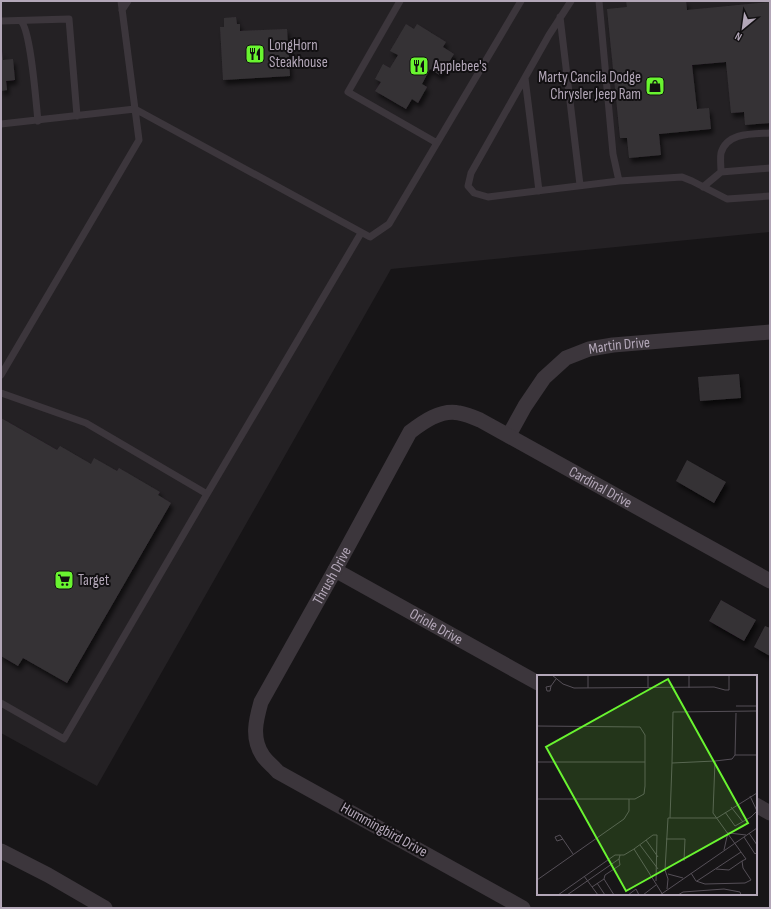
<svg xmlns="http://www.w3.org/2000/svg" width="771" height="909" viewBox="0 0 771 909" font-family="'Sofia Sans Condensed',sans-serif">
<defs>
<filter id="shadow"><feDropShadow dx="2.5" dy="4.5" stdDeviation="2" flood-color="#0009"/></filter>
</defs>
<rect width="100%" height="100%" fill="#171517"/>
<!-- built -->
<path fill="#242124" d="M1 1H770V232L391 269 97 786 1 733Z"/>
<!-- building -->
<path fill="#363236" filter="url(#shadow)" d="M626 1H686L687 10 770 2V123L745 125 744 112 731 113 726 62 692 65 697 109 709 108 711 129 659 134 661 155 629 158 627 138H620L607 9 627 7Z
M236 17 237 24H240V31L287 29 290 76 223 80 220 27H224V18Z
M406 24 414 29 417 24 446 42 443 47 454 54 441 76 430 69 422 84 427 87 418 103 412 99 406 109 375 91 381 82 375 79 383 64 390 68 398 55 390 51Z
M1 51H2L3 60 13 59 15 80 6 81 7 90 1 91Z
M739 374 741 398 700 401 698 377Z
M1 418 57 450 60 446 91 464 94 458 117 471 119 468 160 492 158 495 171 503 67 683 23 658 18 666 1 656Z
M687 460 726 482 714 503 676 481Z
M721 600 756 620 744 641 709 621Z
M765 626 770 628V656L754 647Z"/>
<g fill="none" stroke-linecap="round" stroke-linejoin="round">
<!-- service -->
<path stroke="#3c363c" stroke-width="7" d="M400 1 348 92 437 143
M571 1 549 35 471 173 468 186 474 193 488 197 619 181
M599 1 613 154 619 181 682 177 692 181 727 199 770 196
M122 10 128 1
M560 17 580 185
M1 21 69 19 77 116
M21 21C31 31 36 103 38 121
M525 78 539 191
M1 124 135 109 370 237 389 224 521 1
M721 172C721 166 720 159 721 153 727 132 753 134 770 133
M703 187 721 172 770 168
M1 375 139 140 121 1
M1 393 86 423 207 494 361 233
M1 703 64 739 207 494"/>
<!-- minor -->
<g stroke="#3c363c" stroke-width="15">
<path id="s1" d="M509 435 525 406 544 378 566 358 589 349 613 345 770 332"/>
<path id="s2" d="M335 570 538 683"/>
<path d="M756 805 770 813"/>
<path d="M1 851 48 875 105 908"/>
<path id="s3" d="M523 908 278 772C274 767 267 762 263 756 251 738 256 720 261 702L335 570 410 432C423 422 441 409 459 413 466 414 473 417 480 420L770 581"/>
</g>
</g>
<!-- icons -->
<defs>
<symbol id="restaurant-square" viewBox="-11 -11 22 22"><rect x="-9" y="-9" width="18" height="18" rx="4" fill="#69f430" stroke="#121012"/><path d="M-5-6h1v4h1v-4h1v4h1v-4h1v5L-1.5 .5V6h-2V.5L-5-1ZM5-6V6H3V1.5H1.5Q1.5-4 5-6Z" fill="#111"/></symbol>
<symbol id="shop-square" viewBox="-11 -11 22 22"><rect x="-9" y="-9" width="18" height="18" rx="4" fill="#69f430" stroke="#121012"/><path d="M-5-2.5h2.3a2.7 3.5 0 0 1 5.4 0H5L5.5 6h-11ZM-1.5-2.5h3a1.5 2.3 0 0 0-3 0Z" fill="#111"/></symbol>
<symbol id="supermarket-square" viewBox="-11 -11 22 22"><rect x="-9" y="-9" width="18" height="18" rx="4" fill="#69f430" stroke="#121012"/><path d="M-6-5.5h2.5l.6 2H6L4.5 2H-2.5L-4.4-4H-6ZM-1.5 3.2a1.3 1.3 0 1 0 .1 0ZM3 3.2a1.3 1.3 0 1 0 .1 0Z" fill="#111"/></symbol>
</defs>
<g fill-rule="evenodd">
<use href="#restaurant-square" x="244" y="43" width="22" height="22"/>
<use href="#restaurant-square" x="408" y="55" width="22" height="22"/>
<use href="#shop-square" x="644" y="75" width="22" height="22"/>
<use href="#supermarket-square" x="53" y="569" width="22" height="22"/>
</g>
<g text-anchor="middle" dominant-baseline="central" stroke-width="4" stroke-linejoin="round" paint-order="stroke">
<!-- poi labels -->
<g font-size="15" fill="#b3a7b8" stroke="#121012" text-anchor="start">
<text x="269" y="45">LongHorn<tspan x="269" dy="17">Steakhouse</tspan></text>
<text x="433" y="66">Applebee's</text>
<text x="641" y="77" text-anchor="end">Marty Cancila Dodge<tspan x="641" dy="17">Chrysler Jeep Ram</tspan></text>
<text x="78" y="580">Target</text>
</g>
<!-- street labels -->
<g font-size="15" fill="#b3a7b8" stroke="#121012">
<text stroke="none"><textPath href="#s1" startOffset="152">Martin Drive</textPath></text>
<text stroke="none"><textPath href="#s3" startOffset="881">Cardinal Drive</textPath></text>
<text stroke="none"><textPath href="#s3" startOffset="503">Thrush Drive</textPath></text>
<text stroke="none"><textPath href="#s2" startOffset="116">Oriole Drive</textPath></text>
<text transform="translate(384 830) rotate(29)">Hummingbird Drive</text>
</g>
</g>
<!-- overview -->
<g transform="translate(537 675)">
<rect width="220" height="220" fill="#171517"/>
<path fill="none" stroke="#554f57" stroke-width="1" d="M15 0 26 9 37 13 177 12 188 15H192V0M14 11 13 16H10L9 12 14 11 19 4M51 13V0M111 13V0M152 13V0M199 31H220M0 51 103 52 108 60V111L107 119 98 124H0M198 80H220M0 87H108M135 88 136 37 220 36M194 132 206 147M188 137 198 151 214 142 220 136 213 121M133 143 135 88 178 86M192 158 209 160M212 158 220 170M207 162 218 179 220 177M26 164 20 166 18 162 23 160 36 179M129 164H148L147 186M109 165 121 182M103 170 121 194M97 174 116 160H120L119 206M187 175 191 157M179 194 192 195 205 186M154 198 159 206 168 209 208 208 214 205 206 193 205 186 209 184 176 138 178 86 195 84 198 80 199 38M131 199 146 203M47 201 61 220M67 204 68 200 83 190 82 184M0 205 87 144 92 136V124M160 206 204 177M60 208 68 220M55 212 67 204 77 220M130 214 131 204 128 195 131 143H180L220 118M21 220 78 180H87L97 174 126 220M30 220 82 184 83 180M91 220 99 214 102 220M106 220 119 210M123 220 220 153M141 220 146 217 187 214 203 217 204 220"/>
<path fill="#69f430" fill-opacity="0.15" stroke="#69f430" stroke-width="2" d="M131 4 211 148 89 216 9 72Z"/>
<rect width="220" height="220" fill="none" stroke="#b3a7b8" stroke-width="2"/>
</g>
<!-- border -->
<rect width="771" height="909" fill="none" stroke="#b3a7b8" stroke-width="4"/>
<!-- north arrow -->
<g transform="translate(743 28) rotate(209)" stroke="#121012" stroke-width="3" paint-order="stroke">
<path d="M0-3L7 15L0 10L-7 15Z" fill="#b3a7b8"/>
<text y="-6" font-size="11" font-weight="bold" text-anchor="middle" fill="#b3a7b8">N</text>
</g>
</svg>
